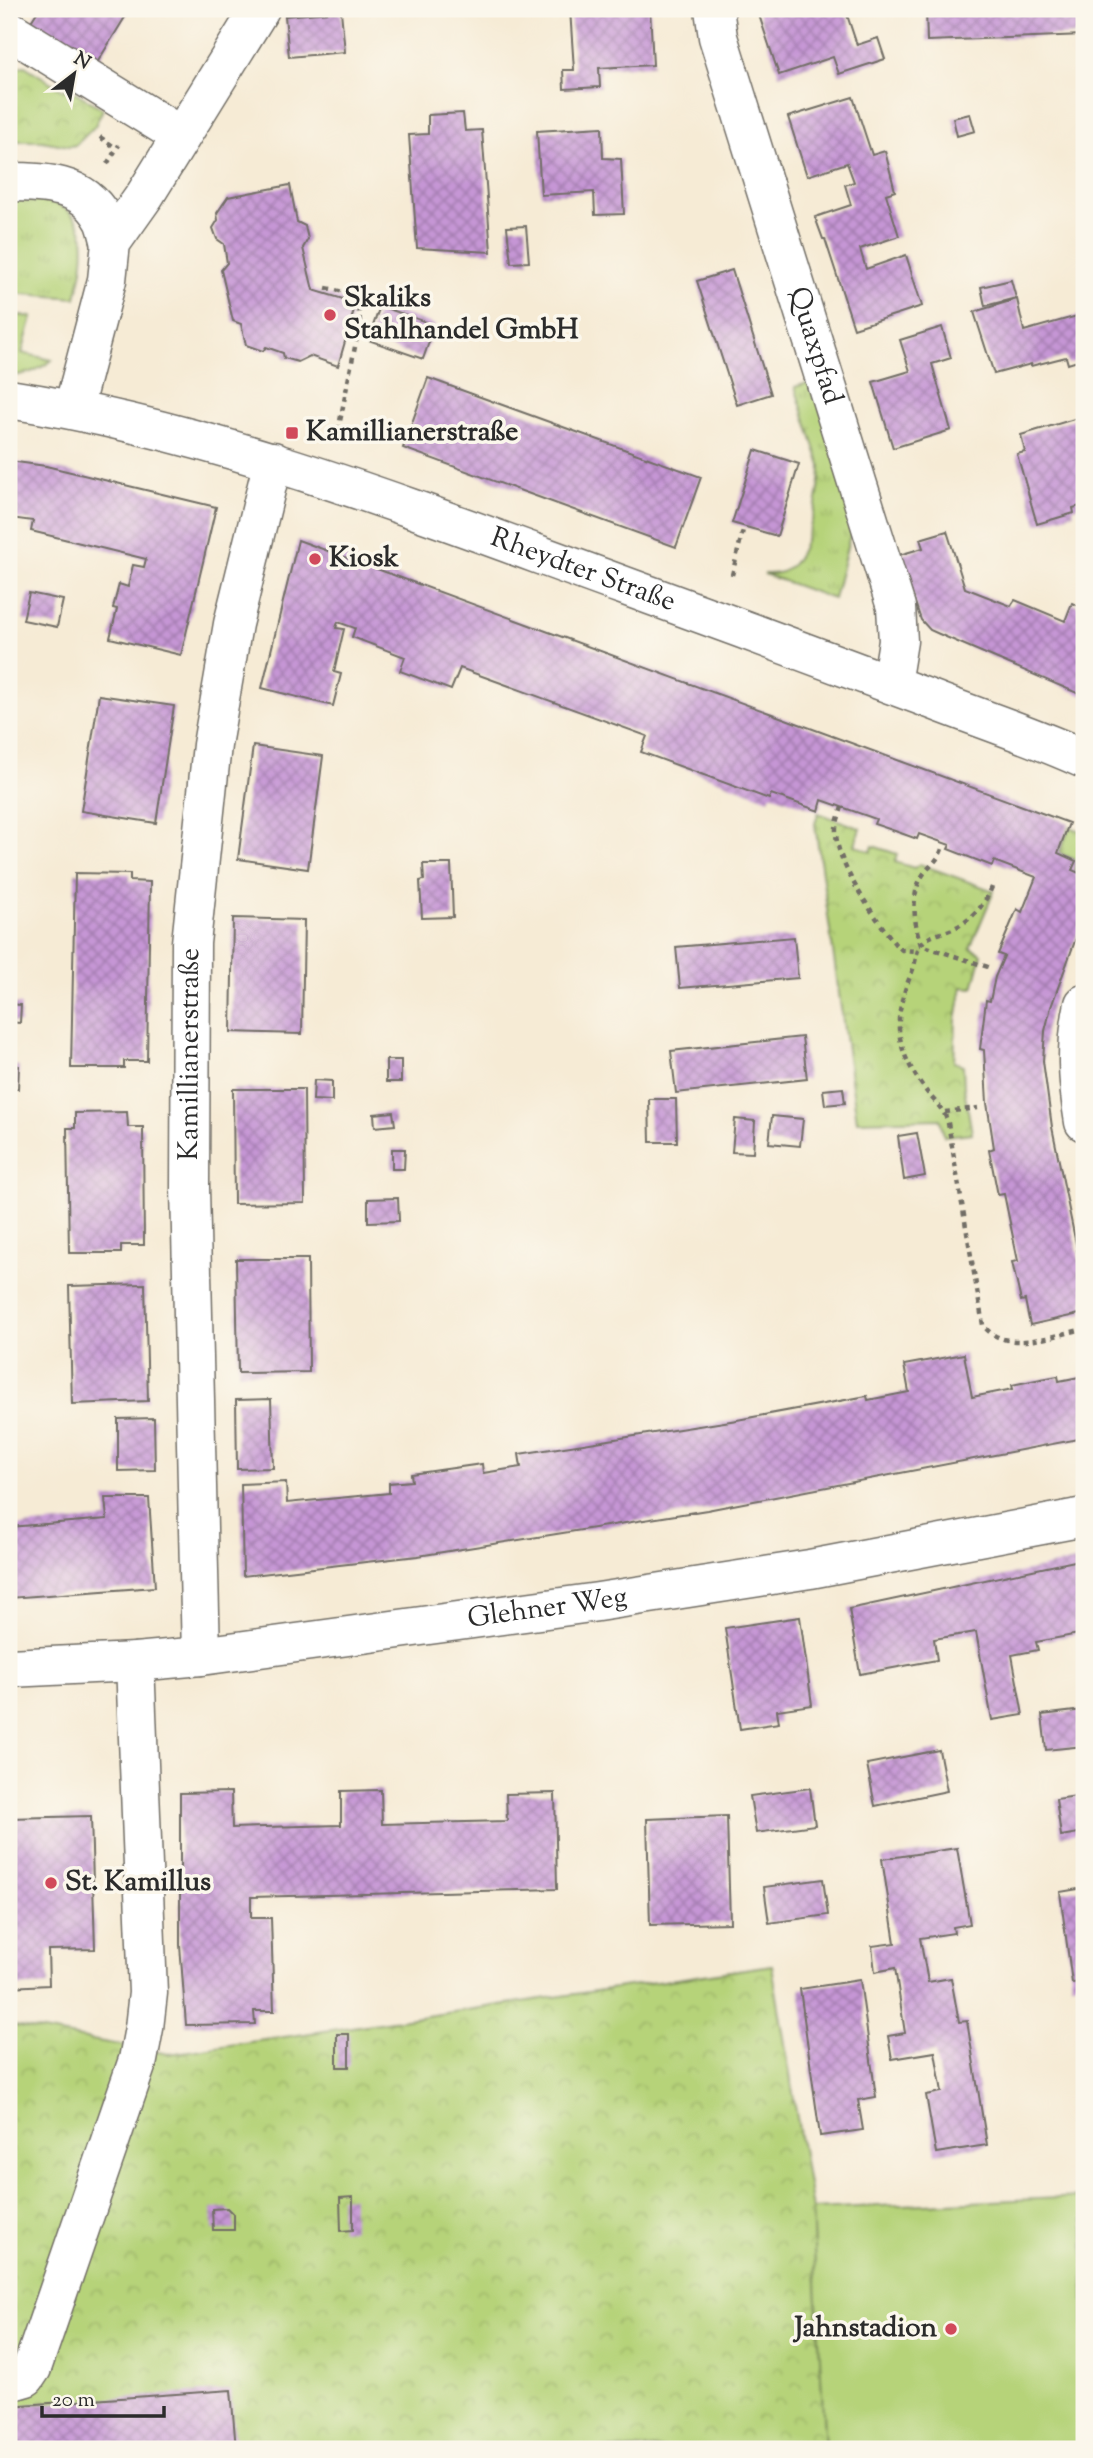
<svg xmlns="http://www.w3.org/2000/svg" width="1093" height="2458" viewBox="0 0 1093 2458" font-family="'Sorts Mill Goudy',serif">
<defs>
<pattern id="grass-tufts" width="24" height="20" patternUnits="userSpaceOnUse" patternTransform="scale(1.75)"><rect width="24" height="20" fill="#b6d379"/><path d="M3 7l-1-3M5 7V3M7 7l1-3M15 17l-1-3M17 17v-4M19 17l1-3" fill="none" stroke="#9db569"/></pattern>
<pattern id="park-crowns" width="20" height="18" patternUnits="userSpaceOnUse" patternTransform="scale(1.75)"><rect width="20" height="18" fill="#b6d379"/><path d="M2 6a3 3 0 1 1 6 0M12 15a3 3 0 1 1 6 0" fill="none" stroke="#9db569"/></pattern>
<pattern id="building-cross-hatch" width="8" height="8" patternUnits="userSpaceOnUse" patternTransform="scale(1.75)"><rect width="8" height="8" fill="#c696d5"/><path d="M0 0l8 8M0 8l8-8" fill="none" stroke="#a17bad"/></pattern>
</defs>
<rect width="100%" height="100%" fill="#fbf7ec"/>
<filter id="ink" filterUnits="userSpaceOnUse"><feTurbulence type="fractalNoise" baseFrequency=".0143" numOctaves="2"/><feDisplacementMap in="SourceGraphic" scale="14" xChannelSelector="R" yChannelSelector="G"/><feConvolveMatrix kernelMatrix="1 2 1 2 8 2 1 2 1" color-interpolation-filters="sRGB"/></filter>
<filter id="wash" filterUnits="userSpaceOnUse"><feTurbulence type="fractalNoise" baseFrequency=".00686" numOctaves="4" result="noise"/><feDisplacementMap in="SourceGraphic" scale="28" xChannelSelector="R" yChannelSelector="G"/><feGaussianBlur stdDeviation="1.57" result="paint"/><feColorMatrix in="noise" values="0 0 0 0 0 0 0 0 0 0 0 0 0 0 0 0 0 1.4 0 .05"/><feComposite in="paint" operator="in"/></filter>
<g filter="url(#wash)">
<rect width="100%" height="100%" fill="#f6ebd5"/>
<!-- grass -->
<path fill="url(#grass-tufts)" stroke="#707f52" stroke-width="2" d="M9 199C19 200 31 198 42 200 97 210 85 259 76 298L9 293Z
M9 314 32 317 22 353 52 360C38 371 26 375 9 376Z
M814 381 855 533 849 539 834 599 764 574C772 574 779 574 786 570 807 557 821 491 821 466L795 387Z
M1070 827 1084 832V874L1074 870 1077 860 1059 853Z"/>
<!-- park -->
<path fill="url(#park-crowns)" stroke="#707f52" stroke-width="2" d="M25 66 64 91 66 87 103 109 95 126 76 145 69 146 42 141H9V83L16 67Z
M818 813 860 828 855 845 871 852 873 846 897 854 895 862 914 868 920 864 994 891 970 948 982 954 973 988 962 987 956 1019 954 1062 963 1065 964 1088 972 1133 944 1136 940 1119 857 1121 815 824Z
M772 1965 812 2209 825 2449H9V2025L169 2054Z"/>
<!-- pitch -->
<path fill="#b6d379" stroke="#707f52" stroke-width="2" d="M1084 2197V2449H825L812 2209Z"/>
<g id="blocks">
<!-- building -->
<path fill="url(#building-cross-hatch)" d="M39 9H130L92 71 25 31Z
M570 9H650L653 65 599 68 600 87 564 89 563 70H574Z
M757 9H845L857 45 878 38 885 59 839 74 833 57 779 75Z
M926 9H1084V35L927 41Z
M341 11 345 52 289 57 285 16Z
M853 97 872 155 885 151 895 191 886 194 899 236 860 249 866 269 906 255 922 306 854 328 825 239H823L815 217 851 205 845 185 854 182 847 163 807 176 788 117Z
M463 113 465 131 482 130 491 252 417 248 409 135 428 134V115Z
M970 114 975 131 957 136 953 118Z
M602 127 603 158 621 159 624 214 595 215 594 192 541 195 537 131Z
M290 185 297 222 305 226 308 239 303 248 313 290 350 301 354 310 338 366 310 356 298 362 284 358 283 353 266 347 263 351 246 345 241 324 233 321 221 270 227 263 224 244 217 239 213 228 218 220 217 213 228 197Z
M526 226 529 262 511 263 507 227Z
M732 270 771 394 737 405 697 281Z
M1011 280 1016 298 985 306 981 287Z
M1017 299 1024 331 1084 314V359L1068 364 1066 357 1031 366V364L994 374 974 312Z
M380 306 435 325 423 359 368 340Z
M942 327 951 358 932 364 951 430 893 448 873 382 910 371 900 340Z
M428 378 701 477 676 547 403 448Z
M1084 416V505L1073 508 1074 513 1037 524 1017 454 1025 452 1021 435Z
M755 450 799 464 777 536 732 523Z
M9 461 46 466 216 507 181 655 110 638 117 609 113 608 119 584 128 587 133 565 144 567 146 559 31 531 33 521 11 518 9 523Z
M947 531 965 588 1011 606 1015 600 1065 621 1072 603 1084 608V696L939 634 930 630 921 620 899 555 923 548 920 539Z
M298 540 1069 823 1058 853 1076 861 1072 870 1084 875V916L1051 1007 1045 1031 1043 1061 1052 1127 1084 1283V1313L1030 1325 1025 1300 1021 1301 1012 1262 1018 1261 1004 1194 998 1195 989 1150 994 1148 987 1103 984 1050 980 1049 986 1000 990 1001 995 977 1004 956 998 954 1017 909 1022 912 1036 877 994 861 992 866 948 849 950 845 919 834 917 839 895 831 874 824 876 819 822 800 819 811 771 794 769 799 641 752 647 736 460 668 451 690 400 671 405 657 352 637 355 628 338 622 336 628 344 629 334 672 341 674 333 706 262 688Z
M29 593 63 600 57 627 23 620Z
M99 695 174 706 156 823 81 811Z
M253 746 323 756 308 869 238 859Z
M423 864H451L453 917 422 918 420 881 424 880Z
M75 873 130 874V881L150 882 147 1061H124V1068H71Z
M233 918 304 920 302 1034 231 1032Z
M794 937 798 978 680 988 676 947Z
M9 1004 21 1005 20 1023 9 1022Z
M802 1037 807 1079 676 1093 671 1051Z
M386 1060H401V1082H386Z
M9 1065 19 1066 18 1089 9 1088Z
M314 1080 332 1081V1101L313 1100Z
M843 1088 845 1103 825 1105 823 1090Z
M233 1089H304L305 1203 234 1204Z
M649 1099H676L677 1142H650Z
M127 1112 128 1127H143L144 1245H121V1253H69L67 1128H75V1113Z
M393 1112 395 1125 375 1127 374 1114Z
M772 1116 803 1119 800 1146 769 1143Z
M735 1119 755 1121 753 1153 732 1152Z
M917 1133 925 1176 904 1180 898 1136Z
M392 1149H405L404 1169H392Z
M398 1198 399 1221 368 1222V1199Z
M236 1259H308L309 1372 238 1373Z
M145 1284 148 1401 72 1404 69 1286Z
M964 1354 972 1397 1013 1389 1012 1385 1036 1380 1058 1376 1059 1381 1084 1376V1438L707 1510 418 1556 243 1576 241 1484 286 1482 287 1503 389 1493V1483L412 1481 411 1474 482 1464 483 1473 521 1467 519 1454 737 1420 867 1396 868 1400 909 1392 904 1365Z
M271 1399 273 1468 237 1469 236 1400Z
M154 1418 155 1470 118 1471V1419Z
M105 1498H149L155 1587 9 1598V1527L107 1519Z
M1084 1559V1633L1036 1642 1038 1650 1012 1655 1023 1715 992 1720 976 1632 934 1639 937 1660 860 1674 849 1609Z
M800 1617 812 1705 777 1710 779 1723 740 1729 725 1628Z
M1084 1710V1746L1046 1750 1042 1715Z
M939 1750 947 1791 875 1806 867 1764Z
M810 1788 815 1825 756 1833 750 1796Z
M381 1790 382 1824 507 1821 506 1794 555 1793 557 1889 251 1897V1918H271L274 2011H254L255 2024 186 2025 180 1945V1793L231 1792 232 1828 341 1825V1791Z
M1084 1795V1832L1061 1836 1056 1799Z
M91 1816 95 1949 48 1950 49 1985 9 1987V1818Z
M727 1816 730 1923 650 1925 647 1819Z
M957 1848 970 1924 953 1927 954 1933 920 1938 928 1982 951 1978 959 2022 967 2021 987 2145 936 2153 926 2095 942 2092 935 2052 892 2059 888 2036 905 2033 895 1968 875 1972 872 1946 895 1943 882 1859Z
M823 1879 828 1915 769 1923 764 1887Z
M1084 1888V1982L1072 1983 1060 1892Z
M860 1980 876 2097 858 2100 863 2130 820 2136 800 1989Z
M337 2034H349V2067H337Z
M353 2197V2230L341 2231 340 2198Z
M227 2208 234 2215V2230H213L212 2209Z
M231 2390 236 2449H9V2406Z"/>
</g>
</g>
<g filter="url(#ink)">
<use href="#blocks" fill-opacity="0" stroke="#726e66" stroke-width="2"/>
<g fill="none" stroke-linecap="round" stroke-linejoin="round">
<defs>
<g id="minor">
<path id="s1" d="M714 9 718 37 896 607 898 641 891 684"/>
<path d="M9 30 181 136"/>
<path d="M9 182C43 182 83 183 102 217 107 224 108 235 111 243"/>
<path d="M73 409 107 280 111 243 145 195 260 9"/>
<path d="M1084 1004C1075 1045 1077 1081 1084 1122"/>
<path id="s2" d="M201 1656 190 1188 191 943 212 745 233 624 273 461"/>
<path id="s3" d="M9 1668 135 1662 201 1656 598 1602 810 1569 1084 1517"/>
<path d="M9 2382 26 2377 32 2368 138 2060 144 2028 148 1993 135 1662"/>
</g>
<g id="major">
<path id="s4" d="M9 399C222 432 423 513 625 586 727 623 828 661 930 699 981 719 1034 736 1084 759"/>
</g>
</defs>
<!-- minor casing -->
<use href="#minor" stroke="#726e66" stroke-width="41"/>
<!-- major casing -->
<use href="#major" stroke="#726e66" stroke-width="41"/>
<!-- path -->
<path stroke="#726e66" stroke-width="4.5" stroke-dasharray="5 5" stroke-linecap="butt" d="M100 137 116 148
M107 164 119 145
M326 288C350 293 358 294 360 322L336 441
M732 575 744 526
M842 807C840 814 837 821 836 828 834 864 875 916 895 944L902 950 917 951
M942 849C938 860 933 863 926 871 909 890 914 924 921 945L991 968
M992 887C984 906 971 921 952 929 944 933 934 934 927 939 915 946 917 961 912 972 892 1018 894 1047 924 1088 933 1101 944 1108 948 1123L983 1325C1005 1355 1054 1335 1084 1329
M945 1112 978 1108"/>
<!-- minor -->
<use href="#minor" stroke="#fff" stroke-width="38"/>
<!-- major -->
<use href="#major" stroke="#fff" stroke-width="38"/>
</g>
</g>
<!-- markers -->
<g fill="#d1495b" stroke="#fbf7ec" stroke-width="2.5">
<circle cx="330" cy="315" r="7"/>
<rect x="285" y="426" width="14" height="14" rx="3.5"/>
<circle cx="315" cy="559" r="7"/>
<circle cx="51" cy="1883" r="7"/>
<circle cx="951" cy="2329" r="7"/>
</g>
<g text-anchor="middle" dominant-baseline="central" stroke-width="7" stroke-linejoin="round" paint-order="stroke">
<!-- poi labels -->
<g font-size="28" font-weight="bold" fill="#2b2b2b" stroke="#fbf7ec" text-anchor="start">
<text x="344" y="299">Skaliks<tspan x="344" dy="32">Stahlhandel GmbH</tspan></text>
<text x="306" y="433">Kamillianerstraße</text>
<text x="329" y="559">Kiosk</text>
<text x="65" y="1883">St. Kamillus</text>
<text x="937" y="2329" text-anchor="end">Jahnstadion</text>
</g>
<!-- street labels -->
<g font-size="28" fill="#2b2b2b" stroke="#fbf7ec">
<text stroke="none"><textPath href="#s1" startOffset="352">Quaxpfad</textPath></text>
<text stroke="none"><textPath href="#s4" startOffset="600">Rheydter Straße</textPath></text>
<text stroke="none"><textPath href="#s2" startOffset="602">Kamillianerstraße</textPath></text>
<text stroke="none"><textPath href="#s3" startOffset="542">Glehner Weg</textPath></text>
</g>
</g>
<!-- margin -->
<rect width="1093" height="2458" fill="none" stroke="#fbf7ec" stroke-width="35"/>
<!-- north arrow -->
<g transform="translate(74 74) rotate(31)" stroke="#fbf7ec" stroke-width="5" paint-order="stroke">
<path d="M0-5L12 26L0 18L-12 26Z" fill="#2b2b2b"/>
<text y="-10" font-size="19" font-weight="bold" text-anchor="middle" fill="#2b2b2b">N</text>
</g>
<!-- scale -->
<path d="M42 2406v10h122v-10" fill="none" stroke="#2b2b2b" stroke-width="3.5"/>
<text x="52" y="2406" font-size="21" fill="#2b2b2b" stroke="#fbf7ec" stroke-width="5" paint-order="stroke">20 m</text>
</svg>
